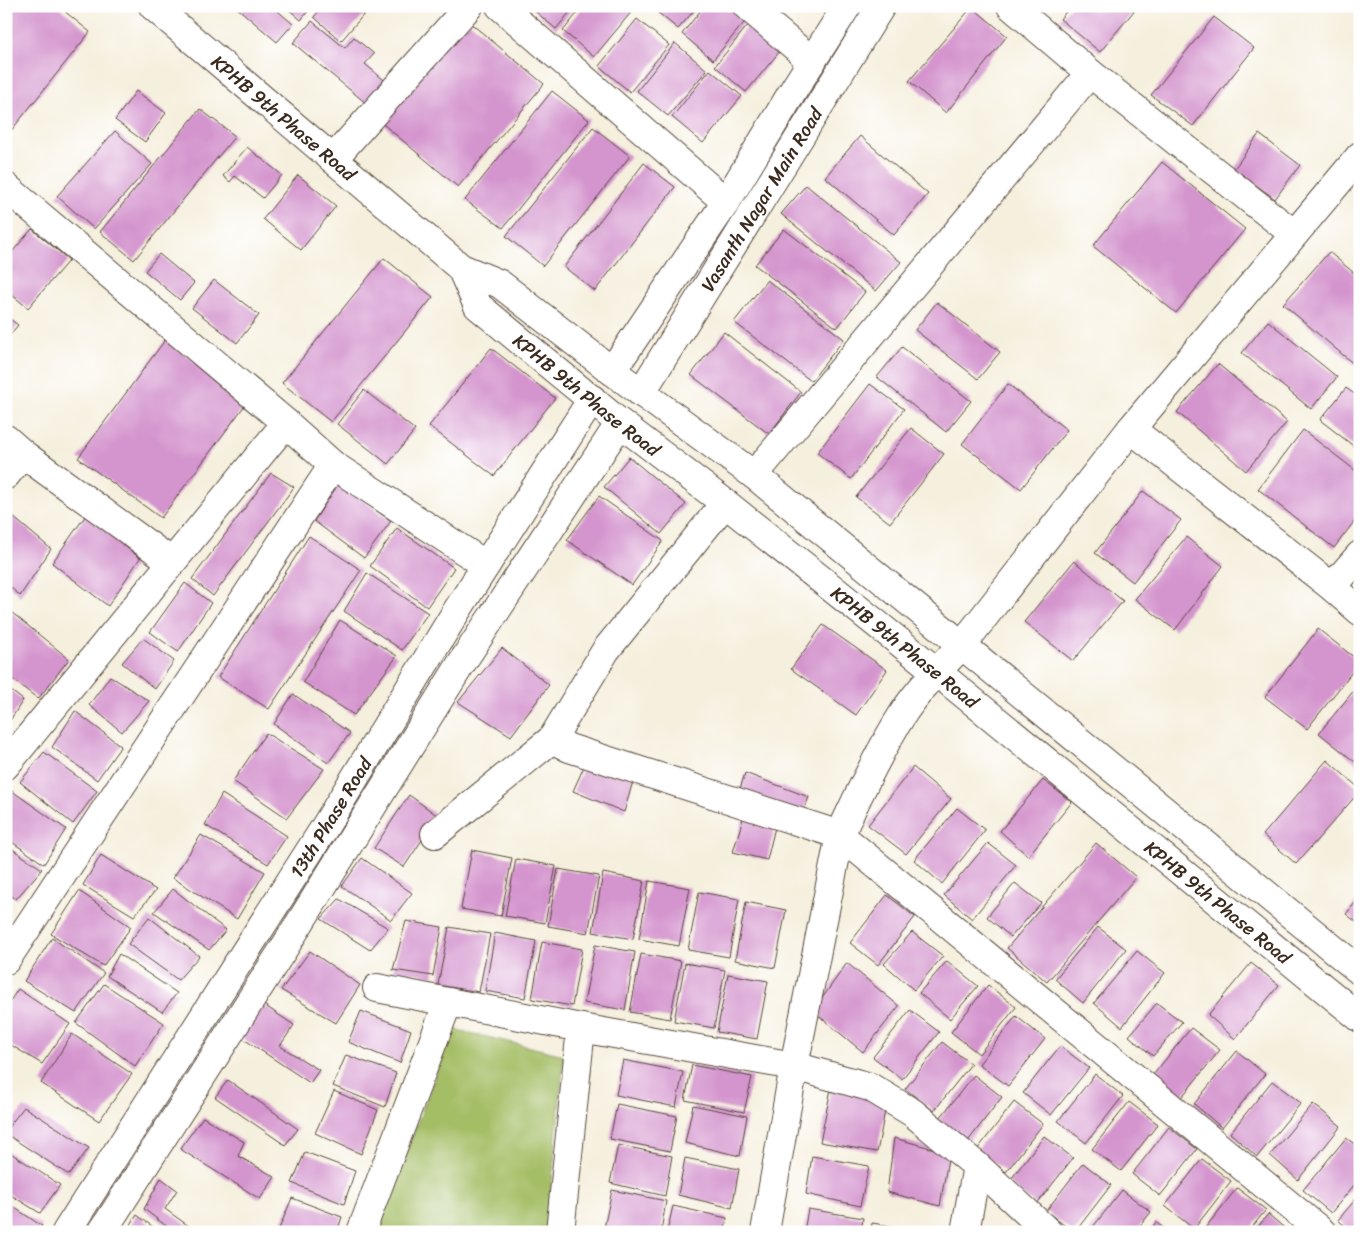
<svg xmlns="http://www.w3.org/2000/svg" width="1366" height="1238" viewBox="0 0 1366 1238" font-family="Sriracha,sans-serif">
<rect width="100%" height="100%" fill="#fff"/>
<filter id="ink" filterUnits="userSpaceOnUse"><feTurbulence type="fractalNoise" baseFrequency=".02" numOctaves="2"/><feDisplacementMap in="SourceGraphic" scale="10" xChannelSelector="R" yChannelSelector="G"/><feConvolveMatrix kernelMatrix="1 2 1 2 8 2 1 2 1" color-interpolation-filters="sRGB"/></filter>
<filter id="wash" filterUnits="userSpaceOnUse"><feTurbulence type="fractalNoise" baseFrequency=".0096" numOctaves="4" result="noise"/><feDisplacementMap in="SourceGraphic" scale="20" xChannelSelector="R" yChannelSelector="G"/><feGaussianBlur stdDeviation="1.12" result="paint"/><feColorMatrix in="noise" values="0 0 0 0 0 0 0 0 0 0 0 0 0 0 0 0 0 1.4 0 .05"/><feComposite in="paint" operator="in"/></filter>
<g filter="url(#wash)">
<rect width="100%" height="100%" fill="#f5efdd"/>
<!-- green -->
<path fill="#a4be65" stroke="#707442" d="M453 1029 564 1055 547 1232H394L378 1227Z"/>
<g id="blocks">
<!-- building -->
<path fill="#d495ce" d="M6 6H58L90 32 6 137Z
M235 6H272L293 24 277 42Z
M287 6H312L301 20 286 7Z
M323 6H371L341 41 314 17Z
M529 6H575L556 29Z
M583 6H629L633 10 594 57 563 31Z
M650 6H698L678 29Z
M704 6H743L752 13 713 60 682 34Z
M1071 6H1138L1100 52 1060 19Z
M972 7 1007 36 946 113 909 81Z
M463 17 544 84 458 187 377 119Z
M1214 17 1254 48 1193 126 1151 95Z
M637 19 669 45 630 92 599 66Z
M753 19 785 45 746 92 715 66Z
M312 21 345 48 354 37 374 54 365 64 390 85 372 108 293 43Z
M675 43 707 70 668 116 637 91Z
M710 70 742 96 703 143 672 117Z
M136 91 166 113 145 142 115 120Z
M552 91 589 120 503 228 465 200Z
M200 109 235 136 134 260 100 232Z
M593 127 630 156 543 266 506 236Z
M115 131 152 164 94 229 57 196Z
M1259 134 1300 165 1275 199 1234 169Z
M860 136 928 194 894 235 825 177Z
M247 147 282 175 263 198 235 176 230 182 223 176Z
M1162 162 1245 229 1176 313 1093 246Z
M644 163 675 187 595 291 564 267Z
M298 175 336 206 301 250 263 219Z
M806 185 901 262 876 291 781 214Z
M32 229 69 260 28 308 6 290V259Z
M784 229 865 292 837 328 755 265Z
M1329 252 1360 278V362L1356 366 1283 304Z
M159 254 194 283 180 300 145 271Z
M384 258 433 297 331 422 282 383Z
M214 280 259 315 237 343 192 308Z
M767 280 844 339 811 381 734 322Z
M937 302 1000 352 978 379 915 330Z
M6 316 18 325 6 340Z
M1268 321 1337 377 1311 409 1242 353Z
M724 332 801 392 769 434 691 375Z
M165 340 248 401 161 518 78 458Z
M902 347 971 401 946 432 877 377Z
M491 348 555 398 494 476 429 426Z
M1218 364 1287 422 1246 471 1177 412Z
M870 384 904 409 851 479 817 453Z
M1008 384 1067 430 1021 489 962 444Z
M1346 388 1360 398V451L1320 420Z
M364 390 415 430 388 464 337 424Z
M911 428 944 454 890 523 856 497Z
M1303 430 1360 474V514L1334 548 1258 489Z
M629 457 686 504 661 534 604 487Z
M271 473 294 487 213 596 192 579Z
M339 483 391 521 364 558 314 521Z
M1143 491 1181 520 1133 582 1095 553Z
M599 496 663 541 632 585 567 540Z
M6 511 51 549 20 596 6 583Z
M86 515 140 558 108 606 52 563Z
M397 528 454 568 427 607 370 566Z
M309 536 361 570 269 709 218 677Z
M1186 537 1223 566 1175 630 1135 599Z
M1074 561 1123 601 1073 661 1024 622Z
M367 573 428 613 402 650 344 611Z
M185 583 211 603 178 652 150 632Z
M11 612 69 659 38 699 6 674V618Z
M340 620 397 656 354 715 303 682Z
M823 625 887 670 856 715 791 669Z
M1318 629 1360 662 1307 729 1265 697Z
M143 638 174 661 155 689 122 663Z
M502 648 549 685 511 736 458 702Z
M110 676 149 701 122 732 89 705Z
M1360 683V766L1319 733Z
M6 687 23 700 6 727Z
M293 694 350 733 328 763 274 724Z
M75 711 121 746 97 780 52 747Z
M266 733 324 769 287 818 233 781Z
M44 752 97 791 73 824 20 782Z
M587 760 634 778 624 812 573 791Z
M1327 760 1360 789V791L1296 864 1263 835Z
M913 767 951 799 906 854 868 825Z
M745 773 809 797 801 818 738 795Z
M1043 780 1072 802 1028 856 1000 831Z
M12 791 66 829 44 864 6 838V799Z
M222 794 287 836 268 864 205 825Z
M409 795 438 816 404 867 374 848Z
M957 808 985 830 942 884 914 860Z
M745 812 776 823 767 860 733 852Z
M201 835 265 872 237 919 173 878Z
M988 843 1016 865 972 919 944 895Z
M1096 843 1136 877 1047 982 1007 948Z
M6 845 42 869 16 899 6 892Z
M472 850 512 858 501 916 461 909Z
M101 855 156 890 134 916 83 885Z
M362 858 412 893 391 920 342 886Z
M516 859 556 866 545 923 505 916Z
M558 869 599 876 588 933 548 926Z
M603 873 644 881 633 939 593 932Z
M649 881 690 888 679 946 639 939Z
M1015 883 1041 903 1011 937 987 917Z
M173 889 226 930 209 950 154 912Z
M79 891 131 927 103 966 51 934Z
M699 892 739 899 729 957 688 950Z
M887 895 915 917 878 965 850 943Z
M1360 897V925L1346 914Z
M339 899 388 928 370 950 321 919Z
M746 902 786 910 775 968 735 960Z
M149 917 199 956 178 980 128 944Z
M406 921 442 927 433 976 393 970Z
M449 927 490 934 479 992 438 985Z
M1098 927 1126 949 1083 1003 1055 979Z
M912 932 943 956 914 990 884 964Z
M495 933 536 941 525 998 485 991Z
M52 938 104 973 76 1013 24 981Z
M542 942 582 949 572 1006 532 999Z
M595 945 635 952 625 1010 584 1003Z
M310 951 360 985 336 1023 281 990Z
M1137 951 1165 973 1122 1027 1094 1003Z
M119 954 177 993 162 1012 107 976Z
M641 954 681 961 670 1019 630 1012Z
M947 961 978 986 950 1019 919 993Z
M685 963 725 970 714 1028 674 1021Z
M847 963 899 1006 863 1052 813 1011Z
M1251 963 1279 985 1235 1039 1208 1015Z
M728 974 768 981 757 1039 717 1032Z
M104 984 164 1023 135 1066 76 1023Z
M988 985 1016 1007 979 1054 951 1032Z
M18 989 70 1024 42 1064 6 1042V1007Z
M261 1003 294 1025 280 1046 319 1070 310 1083 236 1034Z
M1157 1003 1182 1022 1153 1056 1129 1036Z
M910 1010 939 1032 902 1079 873 1057Z
M361 1011 411 1030 400 1063 348 1042Z
M1016 1016 1045 1039 1008 1086 979 1064Z
M1191 1028 1220 1050 1176 1104 1149 1080Z
M72 1034 132 1074 99 1121 41 1083Z
M942 1042 971 1064 934 1111 905 1089Z
M1060 1046 1089 1068 1051 1115 1023 1093Z
M1237 1051 1265 1074 1222 1128 1194 1104Z
M346 1055 396 1073 385 1107 333 1086Z
M623 1060 683 1072 676 1107 616 1095Z
M692 1065 752 1077 744 1112 685 1100Z
M1095 1074 1123 1096 1086 1143 1058 1121Z
M974 1075 1002 1097 965 1145 936 1123Z
M228 1080 298 1129 285 1145 215 1097Z
M1272 1081 1301 1103 1257 1157 1230 1133Z
M831 1089 887 1101 877 1152 820 1142Z
M334 1091 378 1110 361 1154 315 1133Z
M1014 1102 1043 1124 1006 1172 977 1150Z
M1129 1102 1158 1124 1121 1171 1092 1149Z
M617 1104 677 1116 670 1151 610 1139Z
M1313 1104 1341 1126 1298 1180 1270 1155Z
M693 1105 747 1116 740 1156 685 1143Z
M24 1107 89 1148 69 1175 6 1134V1130Z
M203 1117 244 1142 238 1156 275 1177 260 1199 180 1149Z
M1169 1127 1197 1149 1160 1196 1132 1174Z
M1044 1136 1073 1158 1036 1205 1008 1183Z
M894 1138 949 1153 940 1206 887 1192Z
M1346 1138 1360 1148V1178L1331 1213 1303 1190Z
M618 1145 672 1156 665 1196 610 1183Z
M6 1150 60 1185 40 1213 6 1192Z
M305 1152 355 1171 344 1204 292 1183Z
M812 1156 869 1166 860 1206 806 1194Z
M685 1158 739 1169 732 1208 678 1195Z
M1202 1159 1231 1181 1194 1229 1165 1206Z
M1083 1163 1111 1185 1075 1232H1073L1046 1211Z
M161 1178 177 1190 165 1209 197 1232H174L144 1209Z
M1237 1188 1266 1210 1248 1232H1202Z
M612 1190 666 1201 661 1232H620L604 1228Z
M1122 1190 1151 1212 1135 1232H1089Z
M1360 1194V1232H1352L1338 1220Z
M292 1198 342 1217 337 1232H285L279 1229Z
M6 1202 42 1226 38 1232H6Z
M673 1206 727 1218 724 1232H667Z
M808 1209 863 1218 861 1232H804Z
M1268 1214 1289 1232H1254Z
M137 1215 160 1232H126Z
M1156 1222 1168 1232H1149Z
M872 1223 923 1231V1232H871Z"/>
</g>
</g>
<g filter="url(#ink)">
<use href="#blocks" fill-opacity="0" stroke="#57483b" stroke-width="1"/>
<g fill="none" stroke-linecap="round" stroke-linejoin="round">
<defs>
<g id="minor">
<path id="s1" d="M153 6 461 268 500 284 612 371 754 475 1360 971"/>
<path d="M500 6 726 202"/>
<path d="M747 6 812 61"/>
<path d="M1090 73 1294 234"/>
<path d="M333 159 469 6"/>
<path d="M6 187 286 423"/>
<path id="s2" d="M461 268 478 306 620 423 725 503 937 672 1360 1018"/>
<path d="M612 371 726 202 796 86 847 6"/>
<path id="s3" d="M641 393 881 6"/>
<path d="M6 439 23 454"/>
<path d="M6 475 23 454 172 562"/>
<path d="M754 475 1090 73 1011 6"/>
<path d="M1360 555 1332 587 1360 611"/>
<path d="M1332 587 1131 429 1360 156"/>
<path d="M552 739 569 748 840 835C859 793 879 751 904 712 920 688 942 666 962 645L1131 429"/>
<path d="M6 765 286 423 333 465 486 565"/>
<path d="M435 834 552 739 606 650 725 503"/>
<path d="M6 960 333 465"/>
<path d="M377 988 581 1028 794 1066 870 1087 913 1113 977 1166 1048 1232"/>
<path id="s4" d="M66 1232 323 830 456 612 592 399"/>
<path d="M102 1232 286 945 461 664 620 423"/>
<path d="M361 1232 448 1002"/>
<path d="M560 1232 581 1028"/>
<path d="M765 1232 794 1066 840 835 1322 1232"/>
<path d="M965 1232 977 1166"/>
</g>
</defs>
<!-- minor casing -->
<use href="#minor" stroke="#57483b" stroke-width="30"/>
<!-- minor -->
<use href="#minor" stroke="#fff" stroke-width="28"/>
</g>
</g>
<g text-anchor="middle" dominant-baseline="central" stroke-width="4" stroke-linejoin="round" paint-order="stroke">
<!-- street labels -->
<g font-size="19" fill="#3b2a1e" stroke="#fff">
<text stroke="none"><textPath href="#s1" startOffset="172">KPHB 9th Phase Road</textPath></text>
<text stroke="none"><textPath href="#s3" startOffset="228">Vasanth Nagar Main Road</textPath></text>
<text stroke="none"><textPath href="#s2" startOffset="182">KPHB 9th Phase Road</textPath></text>
<text stroke="none"><textPath href="#s2" startOffset="588">KPHB 9th Phase Road</textPath></text>
<text stroke="none"><textPath href="#s4" startOffset="492">13th Phase Road</textPath></text>
<text stroke="none"><textPath href="#s2" startOffset="992">KPHB 9th Phase Road</textPath></text>
</g>
</g>
<!-- margin -->
<rect width="1366" height="1238" fill="none" stroke="#fff" stroke-width="25"/>
</svg>
